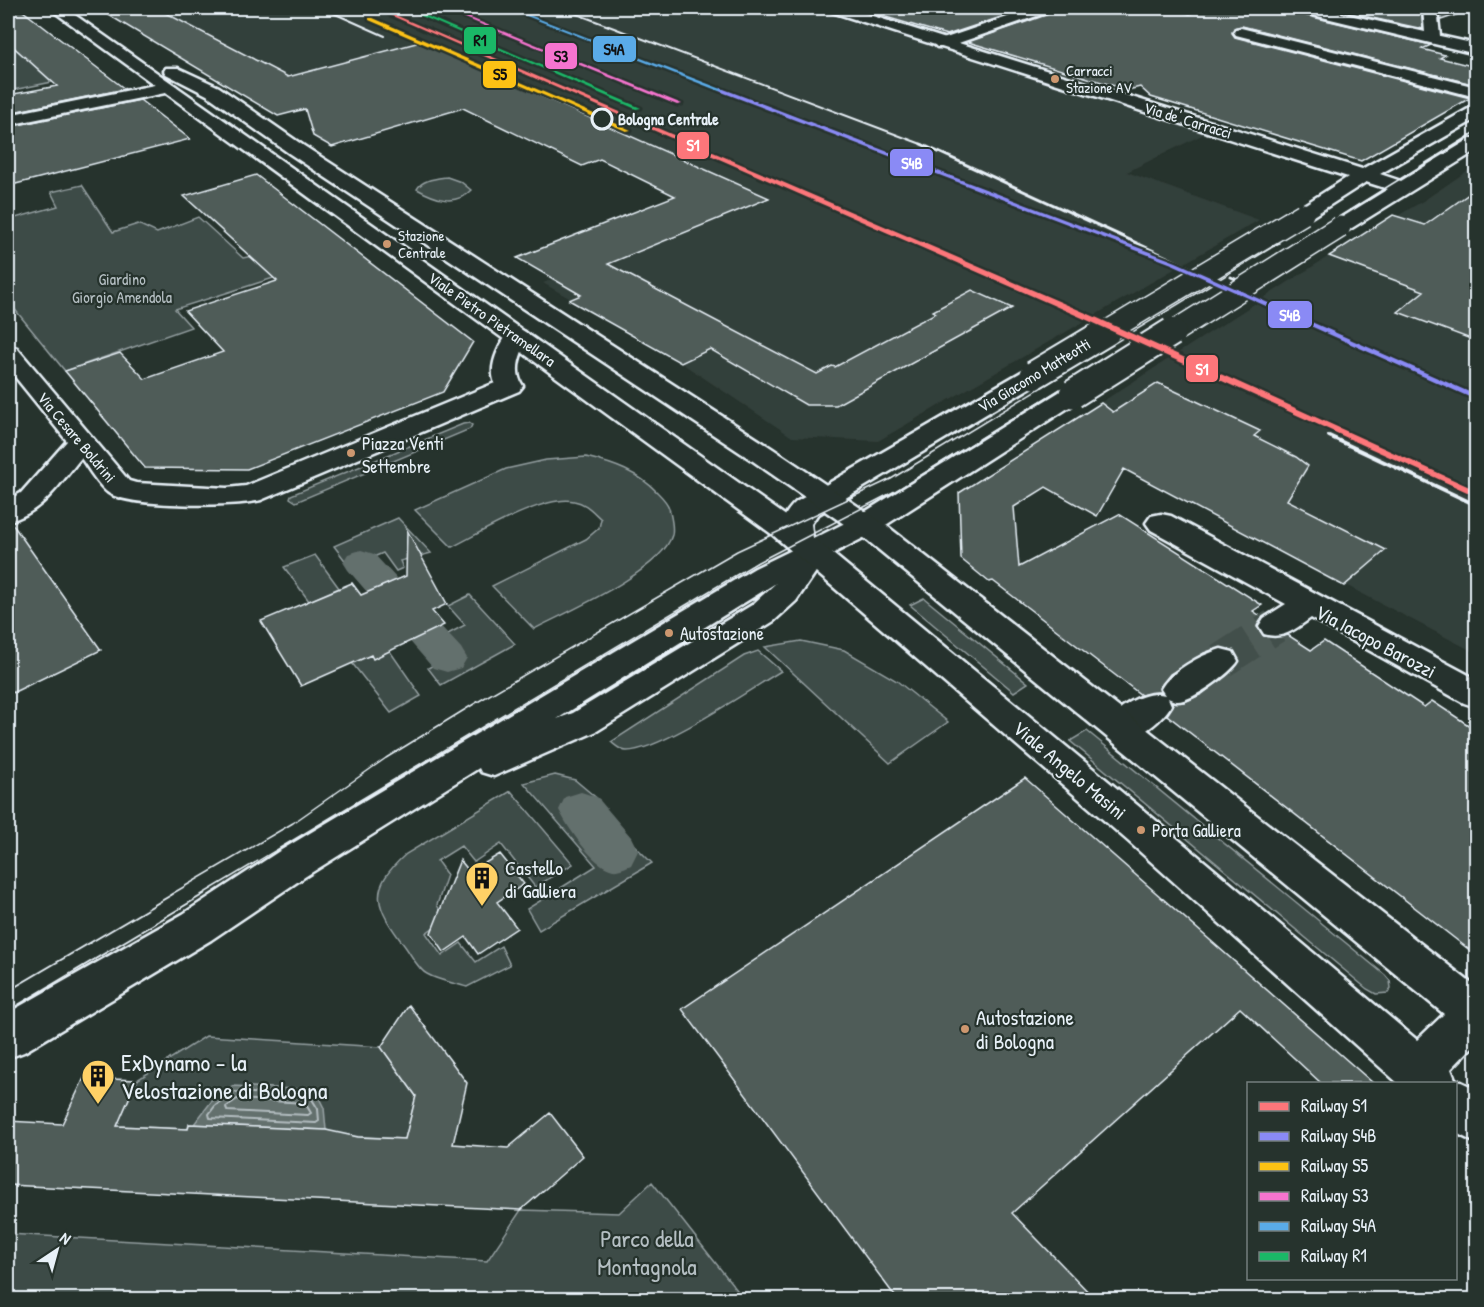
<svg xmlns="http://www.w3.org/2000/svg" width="1484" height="1307" viewBox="0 0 1484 1307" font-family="'Patrick Hand',sans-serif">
<rect width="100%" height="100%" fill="#26332d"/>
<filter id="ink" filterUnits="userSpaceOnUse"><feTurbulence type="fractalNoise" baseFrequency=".0167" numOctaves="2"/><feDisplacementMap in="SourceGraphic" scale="12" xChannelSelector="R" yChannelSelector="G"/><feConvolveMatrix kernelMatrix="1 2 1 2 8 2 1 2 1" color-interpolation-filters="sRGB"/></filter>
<g filter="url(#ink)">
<!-- built -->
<path fill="#333f3a" d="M109 8H808L1208 132 1127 172 1259 220 878 441 792 437 683 364 543 283 602 259 732 186 419 44 242 91Z
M1476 165V653L1190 504 1184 486 1215 460 1100 403 1329 256 1423 201Z"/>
<!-- green -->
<path fill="#3e4b47" stroke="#939ea0" stroke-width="1.5" d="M8 42 52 82 8 91Z
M447 177 461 182 471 190C455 207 435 199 417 189 422 180 433 179 447 177Z
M82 185 113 232 138 224 157 233 198 217 243 258 257 255 280 276 175 309 191 327 65 371 8 301V220L58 206 51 192Z
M469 423 472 425 470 429 296 502 290 498 291 495 463 424Z
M586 457C614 464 638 472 658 493 663 498 667 502 669 508 671 517 674 526 672 535 662 571 567 612 534 629L492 586 586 539 599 528 601 519C592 511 586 503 574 501 545 494 480 533 452 547L415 510 506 469 546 460Z
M398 518 431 553 400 561 403 568 396 571 383 553 350 567 334 546Z
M315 555 339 588 309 601 284 567Z
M470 595 515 644 441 685 428 668 456 653 442 637 465 625 448 606Z
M924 598 1028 683 1014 692 910 605Z
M801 641 844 650 897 681 948 722 890 763 765 647Z
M387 647 421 696 391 713 352 663Z
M758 651 781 671C749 690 660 751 627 751 621 751 616 746 611 742L744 656Z
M1087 731 1385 975 1390 981 1391 988 1388 993 1376 994 1367 989 1070 741Z
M555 775 575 780 599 800 570 816 603 857 631 842 652 863 539 930 527 909 596 866 524 783Z
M511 791 573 864 535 887 501 844 474 862 461 846 437 861 447 875 437 905 445 919 426 933 442 956 461 943 476 962 501 946 510 965 467 987C455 983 439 981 427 974 418 970 411 954 404 945 376 907 366 890 406 854Z
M206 1036 381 1047 416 1096 405 1139 328 1135 329 1131 326 1130 190 1124 188 1129 117 1126 137 1080Z
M652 1182 744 1299H8V1234L487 1261 521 1210 619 1213Z"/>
<!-- water -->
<path fill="#636f6d" stroke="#98a3a5" stroke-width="1.5" d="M232 1086 315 1090 324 1108 326 1130 194 1124 211 1102Z"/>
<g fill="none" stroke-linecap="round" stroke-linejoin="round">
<!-- shore -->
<path stroke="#b3bdc0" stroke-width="2" d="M234 1092 310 1096 318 1109 319 1121 316 1123 210 1118 209 1114 215 1106Z
M237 1099 305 1103 311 1113 308 1115 227 1111 226 1107Z"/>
<!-- canal -->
<path fill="#636f6d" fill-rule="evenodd" d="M361 550 374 554 461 648 467 658 461 668 447 672 433 668 348 570 343 562 348 554Z
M581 792 597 797 631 837 638 851 631 865C626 867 618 871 613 870 593 866 568 828 559 810L565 797Z"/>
</g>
<!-- building -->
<path fill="#505c59" stroke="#e8f1f8" stroke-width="1.5" d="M8 8H19L125 89 8 113V95L57 86 8 42Z
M97 8H156L288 77 420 42 769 198 608 264 817 374 832 366 835 367 936 313 933 311 972 290 1012 308 836 405H806L710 349 681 363 569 300 581 295 517 258 675 196 600 159 582 166 463 108 332 147 313 136 305 109 278 116Z
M880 8H1028L947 35 879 15Z
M1055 8H1166L1190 14 1205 8H1293L1296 13 1431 45 1422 49 1445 55 1440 58 1476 67V85L1242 26 1234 28 1232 33 1235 37 1470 98 1361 161 1151 97 1140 87 1128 90 968 42 1052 13Z
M1326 8H1421L1423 29Z
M1439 8H1461L1462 13 1441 20Z
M140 100 190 139 8 186V127Z
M256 175 473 342 443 392 247 469 145 468 65 371 120 353 145 379 223 352 185 311 277 281 184 196Z
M1476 189V341L1398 312 1424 291 1329 256 1393 215 1425 225Z
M1158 383 1260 431 1254 436 1296 457 1308 466 1287 500 1386 550 1344 586 1124 469 1097 516 1046 487 1014 507 1019 567 1119 514 1262 605 1253 611 1262 617 1257 627 1264 636 1277 638 1288 635 1311 650 1324 641 1424 707 1432 701 1476 730V955L1167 715 1173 706 1172 702H1184L1202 694 1236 668 1240 660 1234 650 1220 647 1204 653 1170 674 1159 688 1160 692 1141 695 993 581 989 582 961 559 959 493 1101 403 1113 412Z
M11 522 101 650 8 695V523Z
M407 530 447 604 432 611 444 625 373 659 371 655 301 686 261 621 352 583 361 595 406 576Z
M1025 778 1373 1083H1321L1240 1008 1012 1213 1095 1299H897L682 1009Z
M500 854 524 884 497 902 517 928 478 954 466 937 444 952 431 933 460 860 470 872Z
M409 1005 467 1083 453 1144 508 1148 550 1113 583 1156 521 1210 8 1185V1121L62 1124 84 1078 137 1080 117 1126 188 1129 189 1124 326 1130 358 1137 405 1139 416 1096 381 1047Z"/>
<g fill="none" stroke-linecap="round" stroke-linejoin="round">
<!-- street-tunnel -->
<path stroke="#43504b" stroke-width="35" stroke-dasharray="35 17" stroke-linecap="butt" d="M1221 661 1275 626"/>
<defs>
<path id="street" d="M1034 8H1053L1051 11 947 47H937L934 44 937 41Z
M1295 8H1318L1425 32 1423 8H1437L1440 36 1476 44V54L1297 11Z
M1241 28 1476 87V97L1236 35 1234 32 1236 29Z
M517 330 525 332 529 337C521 352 512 370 523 386L519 391 261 500C234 507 133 507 110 494 99 487 89 469 81 458 60 483 41 514 8 521V500L21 493 67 441 8 368V346L17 348 129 481 136 483 227 488 246 486 495 383C488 366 499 346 509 332Z
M1161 514 1171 516 1476 679V707L1464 703 1311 618C1295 629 1283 640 1264 634L1259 626 1264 618 1286 604 1151 530 1146 523 1151 516Z
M1221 649 1233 652 1238 661C1231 673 1191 702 1177 701 1174 701 1171 699 1168 698L1171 705C1164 719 1140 738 1124 740 1119 740 1114 738 1110 737L1104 727C1114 709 1144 689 1165 695L1161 689C1171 671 1201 655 1221 649Z"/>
<path id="secondary" d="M827 8H847L1362 169 1470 108 1476 107V119L1380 174 1401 181 1470 139 1476 138V151L1347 231 1340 233 1333 231 1330 227 1333 223 1388 189 1366 182 1310 218H1296L1293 214 1296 210 1348 177 829 11Z
M169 82 177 87 175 91 8 125V115Z
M1034 368 1043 370 1046 375 1043 380 817 515 811 524 813 539 855 518 1064 389 1073 386 1082 389 1086 394 1082 399 875 532 826 557 796 601 774 621 597 731 494 776 481 772 479 768 306 876 211 940 24 1052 8 1058V1013L183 914 278 852 755 568 794 549 787 547C777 530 782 515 796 502L1025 370ZM776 583 752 605 573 713 557 719Z"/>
<path id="primary" d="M49 8H65L793 521 1154 819 1417 1040 1444 1014 867 540 753 461 290 154 207 95 166 74 164 71 166 68H178L219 87 304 146 773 449 887 526 1476 987V1043L1451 1069 1455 1079 1476 1089V1143L1456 1133V1084H1399L1128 841 773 535Z"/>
</defs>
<!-- street casing -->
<use href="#street" stroke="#e8f1f8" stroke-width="5"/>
<!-- secondary casing -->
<use href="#secondary" stroke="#e8f1f8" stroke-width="5"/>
<!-- primary casing -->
<use href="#primary" stroke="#e8f1f8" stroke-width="5"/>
<!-- street -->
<use href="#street" fill="#26332d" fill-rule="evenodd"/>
<!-- secondary -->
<use href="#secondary" fill="#26332d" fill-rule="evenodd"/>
<!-- primary -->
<use href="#primary" fill="#26332d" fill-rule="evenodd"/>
<!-- tram-far1 -->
<path stroke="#e8f1f8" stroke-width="1.5" d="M170 895 293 823 386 758 474 704 737 551 891 479 1279 243
M201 895 758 562 897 490 1476 132"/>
<!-- tram -->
<path stroke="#e8f1f8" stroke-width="2" d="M8 991 173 894
M8 1011 204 894"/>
<!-- rail-far2 -->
<path stroke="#e8f1f8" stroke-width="2" d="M322 8 385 36
M561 8 924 145"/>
<!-- rail-far1 -->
<path stroke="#e8f1f8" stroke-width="3" d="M921 144 1241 291
M1231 277 1255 288"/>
<!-- rail -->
<path stroke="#e8f1f8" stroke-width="4" d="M1329 436 1476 505"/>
<defs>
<path id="secondary-bridge-far1" d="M1103 334 1303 214
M1170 334 1340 227"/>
<path id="secondary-bridge" d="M1034 375 1106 332
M1073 394 1172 332"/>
</defs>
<!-- secondary-bridge-far1 casing -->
<use href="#secondary-bridge-far1" stroke="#e8f1f8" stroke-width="24" stroke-linecap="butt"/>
<!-- secondary-bridge casing -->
<use href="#secondary-bridge" stroke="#e8f1f8" stroke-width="31" stroke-linecap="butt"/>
<!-- secondary-bridge-far1 -->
<use href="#secondary-bridge-far1" stroke="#26332d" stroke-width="21"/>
<!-- secondary-bridge -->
<use href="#secondary-bridge" stroke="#26332d" stroke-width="27"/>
<defs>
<path id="rail-1" d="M374 8H379L1093 316 1476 490V496L1087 320Z"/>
<path id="rail-2" d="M721 88 1176 262 1476 395V400L1172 264 719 91Z"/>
<path id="rail-3" d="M369 18H373L631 130 626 131 369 20Z"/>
<path id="rail-4" d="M441 8H446L682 104 677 105Z"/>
<path id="rail-5" d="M506 8H511L724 90 719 91Z"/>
<path id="rail-6" d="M403 8H408L641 108 636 109Z"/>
</defs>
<!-- rail-1 casing -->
<use href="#rail-1" stroke="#26332d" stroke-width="5"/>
<!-- rail-2 casing -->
<use href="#rail-2" stroke="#26332d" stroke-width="5"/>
<!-- rail-3 casing -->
<use href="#rail-3" stroke="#26332d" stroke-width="5"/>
<!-- rail-4 casing -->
<use href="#rail-4" stroke="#26332d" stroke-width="5"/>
<!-- rail-5 casing -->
<use href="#rail-5" stroke="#26332d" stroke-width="5"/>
<!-- rail-6 casing -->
<use href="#rail-6" stroke="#26332d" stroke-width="5"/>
<!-- rail-1 -->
<use href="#rail-1" fill="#fd767a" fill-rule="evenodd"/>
<!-- rail-2 -->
<use href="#rail-2" fill="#8a8af5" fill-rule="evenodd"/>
<!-- rail-3 -->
<use href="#rail-3" fill="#fdc214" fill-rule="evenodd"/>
<!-- rail-4 -->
<use href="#rail-4" fill="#f674cf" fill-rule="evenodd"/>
<!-- rail-5 -->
<use href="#rail-5" fill="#5aabe8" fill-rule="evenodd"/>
<!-- rail-6 -->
<use href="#rail-6" fill="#1ab867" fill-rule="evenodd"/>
</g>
</g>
<!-- icons -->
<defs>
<symbol id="building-pin" viewBox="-11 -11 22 30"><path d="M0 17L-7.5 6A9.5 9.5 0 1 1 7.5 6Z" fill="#ffd166" stroke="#26332d"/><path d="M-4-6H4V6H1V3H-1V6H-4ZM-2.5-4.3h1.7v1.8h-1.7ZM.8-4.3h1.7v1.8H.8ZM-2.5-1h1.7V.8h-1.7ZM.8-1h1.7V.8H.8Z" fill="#111"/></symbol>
</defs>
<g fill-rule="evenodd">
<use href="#building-pin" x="463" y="859" width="38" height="52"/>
<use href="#building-pin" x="79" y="1057" width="38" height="52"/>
</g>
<!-- markers -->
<g fill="#cd976f" stroke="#26332d" stroke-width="2">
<circle cx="1055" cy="79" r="5"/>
<circle cx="387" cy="244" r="5"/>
<circle cx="351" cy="453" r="5"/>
<circle cx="669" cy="633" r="5"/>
<circle cx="1141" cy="830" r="5"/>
<circle cx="965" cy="1029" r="5"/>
</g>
<circle fill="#26332d" stroke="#e8f1f8" stroke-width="3" cx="602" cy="119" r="10"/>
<g text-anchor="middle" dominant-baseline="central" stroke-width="4.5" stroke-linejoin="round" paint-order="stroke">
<!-- far-bus labels -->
<g font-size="15" fill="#e8f1f8" stroke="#26332d" text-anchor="start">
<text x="1066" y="70">Carracci<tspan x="1066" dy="17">Stazione AV</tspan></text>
<text x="398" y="235">Stazione<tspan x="398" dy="17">Centrale</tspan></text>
</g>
<!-- far-stop labels -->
<g font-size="16" font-weight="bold" fill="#e8f1f8" stroke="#26332d" text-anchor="start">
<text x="618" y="119">Bologna Centrale</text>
</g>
<!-- far-street labels -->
<g font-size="16" fill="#e8f1f8" stroke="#26332d">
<text transform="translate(1188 120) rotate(17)">Via de' Carracci</text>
<text transform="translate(492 319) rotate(35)">Viale Pietro Pietramellara</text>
<text transform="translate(1034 375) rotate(-31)">Via Giacomo Matteotti</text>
<text transform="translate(77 437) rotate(50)">Via Cesare Boldrini</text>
</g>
<!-- far-park labels -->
<g font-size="16" fill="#b5bfc3" stroke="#26332d">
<text x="122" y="279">Giardino<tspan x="122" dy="18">Giorgio Amendola</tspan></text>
</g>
<!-- bus labels -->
<g font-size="18" fill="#e8f1f8" stroke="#26332d" text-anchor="start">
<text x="362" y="443">Piazza Venti<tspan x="362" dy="23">Settembre</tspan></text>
<text x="680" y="633">Autostazione</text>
<text x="1152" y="830">Porta Galliera</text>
</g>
<!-- street labels -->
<g font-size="20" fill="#e8f1f8" stroke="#26332d">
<text transform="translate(1376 641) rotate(28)">Via Iacopo Barozzi</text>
<text transform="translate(1070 770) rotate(40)">Viale Angelo Masini</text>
</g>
<!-- poi labels -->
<g font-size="20" fill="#e8f1f8" stroke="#26332d" text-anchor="start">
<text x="505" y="867">Castello<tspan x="505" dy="23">di Galliera</tspan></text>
</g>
<!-- near-bus labels -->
<g font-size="21" fill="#e8f1f8" stroke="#26332d" text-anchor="start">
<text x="976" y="1017">Autostazione<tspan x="976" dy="24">di Bologna</tspan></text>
</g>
<!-- near-poi labels -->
<g font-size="24" fill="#e8f1f8" stroke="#26332d" text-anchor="start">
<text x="121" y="1062">ExDynamo - la<tspan x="121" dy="28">Velostazione di Bologna</tspan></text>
</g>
<!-- near-park labels -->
<g font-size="24" fill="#b5bfc3" stroke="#26332d">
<text x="647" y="1238">Parco della<tspan x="647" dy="28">Montagnola</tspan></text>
</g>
</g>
<g stroke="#26332d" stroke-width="2">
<rect x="463" y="26" width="34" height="29" rx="6" fill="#1ab867"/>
<rect x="592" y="35" width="45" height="28" rx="6" fill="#5aabe8"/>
<rect x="544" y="42" width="34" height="28" rx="6" fill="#f674cf"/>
<rect x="482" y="60" width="35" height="29" rx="6" fill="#fdc214"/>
<rect x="676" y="131" width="34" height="29" rx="6" fill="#fd767a"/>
<rect x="889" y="148" width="45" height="29" rx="6" fill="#8a8af5"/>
<rect x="1267" y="300" width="46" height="29" rx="6" fill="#8a8af5"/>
<rect x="1185" y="354" width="34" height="29" rx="6" fill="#fd767a"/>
</g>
<g font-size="16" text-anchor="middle" font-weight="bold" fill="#fff">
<text x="693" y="151">S1</text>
<text x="912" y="169">S4B</text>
<text x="1290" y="321">S4B</text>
<text x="1202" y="375">S1</text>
</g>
<g font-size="16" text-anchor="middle" font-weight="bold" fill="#111">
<text x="480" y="46">R1</text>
<text x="614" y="55">S4A</text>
<text x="561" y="62">S3</text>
<text x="500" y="80">S5</text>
</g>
<!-- margin -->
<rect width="1484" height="1307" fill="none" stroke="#26332d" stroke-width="30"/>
<rect x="15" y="15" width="1454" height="1277" fill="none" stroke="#e8f1f8" stroke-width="2" filter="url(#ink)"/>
<!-- legend -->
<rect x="1247" y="1082" width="210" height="198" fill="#26332d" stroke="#747f7e" stroke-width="1.5"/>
<rect x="1259" y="1102" width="30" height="9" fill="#fd767a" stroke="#747f7e" stroke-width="1.5"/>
<text x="1301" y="1112" font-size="18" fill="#e8f1f8">Railway S1</text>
<rect x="1259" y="1132" width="30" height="9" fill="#8a8af5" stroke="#747f7e" stroke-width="1.5"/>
<text x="1301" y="1142" font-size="18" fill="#e8f1f8">Railway S4B</text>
<rect x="1259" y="1162" width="30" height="9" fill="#fdc214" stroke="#747f7e" stroke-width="1.5"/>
<text x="1301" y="1172" font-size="18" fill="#e8f1f8">Railway S5</text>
<rect x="1259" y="1192" width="30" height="9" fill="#f674cf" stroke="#747f7e" stroke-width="1.5"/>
<text x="1301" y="1202" font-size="18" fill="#e8f1f8">Railway S3</text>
<rect x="1259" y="1222" width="30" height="9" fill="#5aabe8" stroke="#747f7e" stroke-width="1.5"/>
<text x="1301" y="1232" font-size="18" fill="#e8f1f8">Railway S4A</text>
<rect x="1259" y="1252" width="30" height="9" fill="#1ab867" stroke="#747f7e" stroke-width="1.5"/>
<text x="1301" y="1262" font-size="18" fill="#e8f1f8">Railway R1</text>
<!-- north arrow -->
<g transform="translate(57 1250) rotate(36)" stroke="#26332d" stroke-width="4.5" paint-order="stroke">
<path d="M0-4.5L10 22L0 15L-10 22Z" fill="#e8f1f8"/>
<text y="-9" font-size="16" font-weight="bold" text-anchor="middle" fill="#e8f1f8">N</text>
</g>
</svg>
